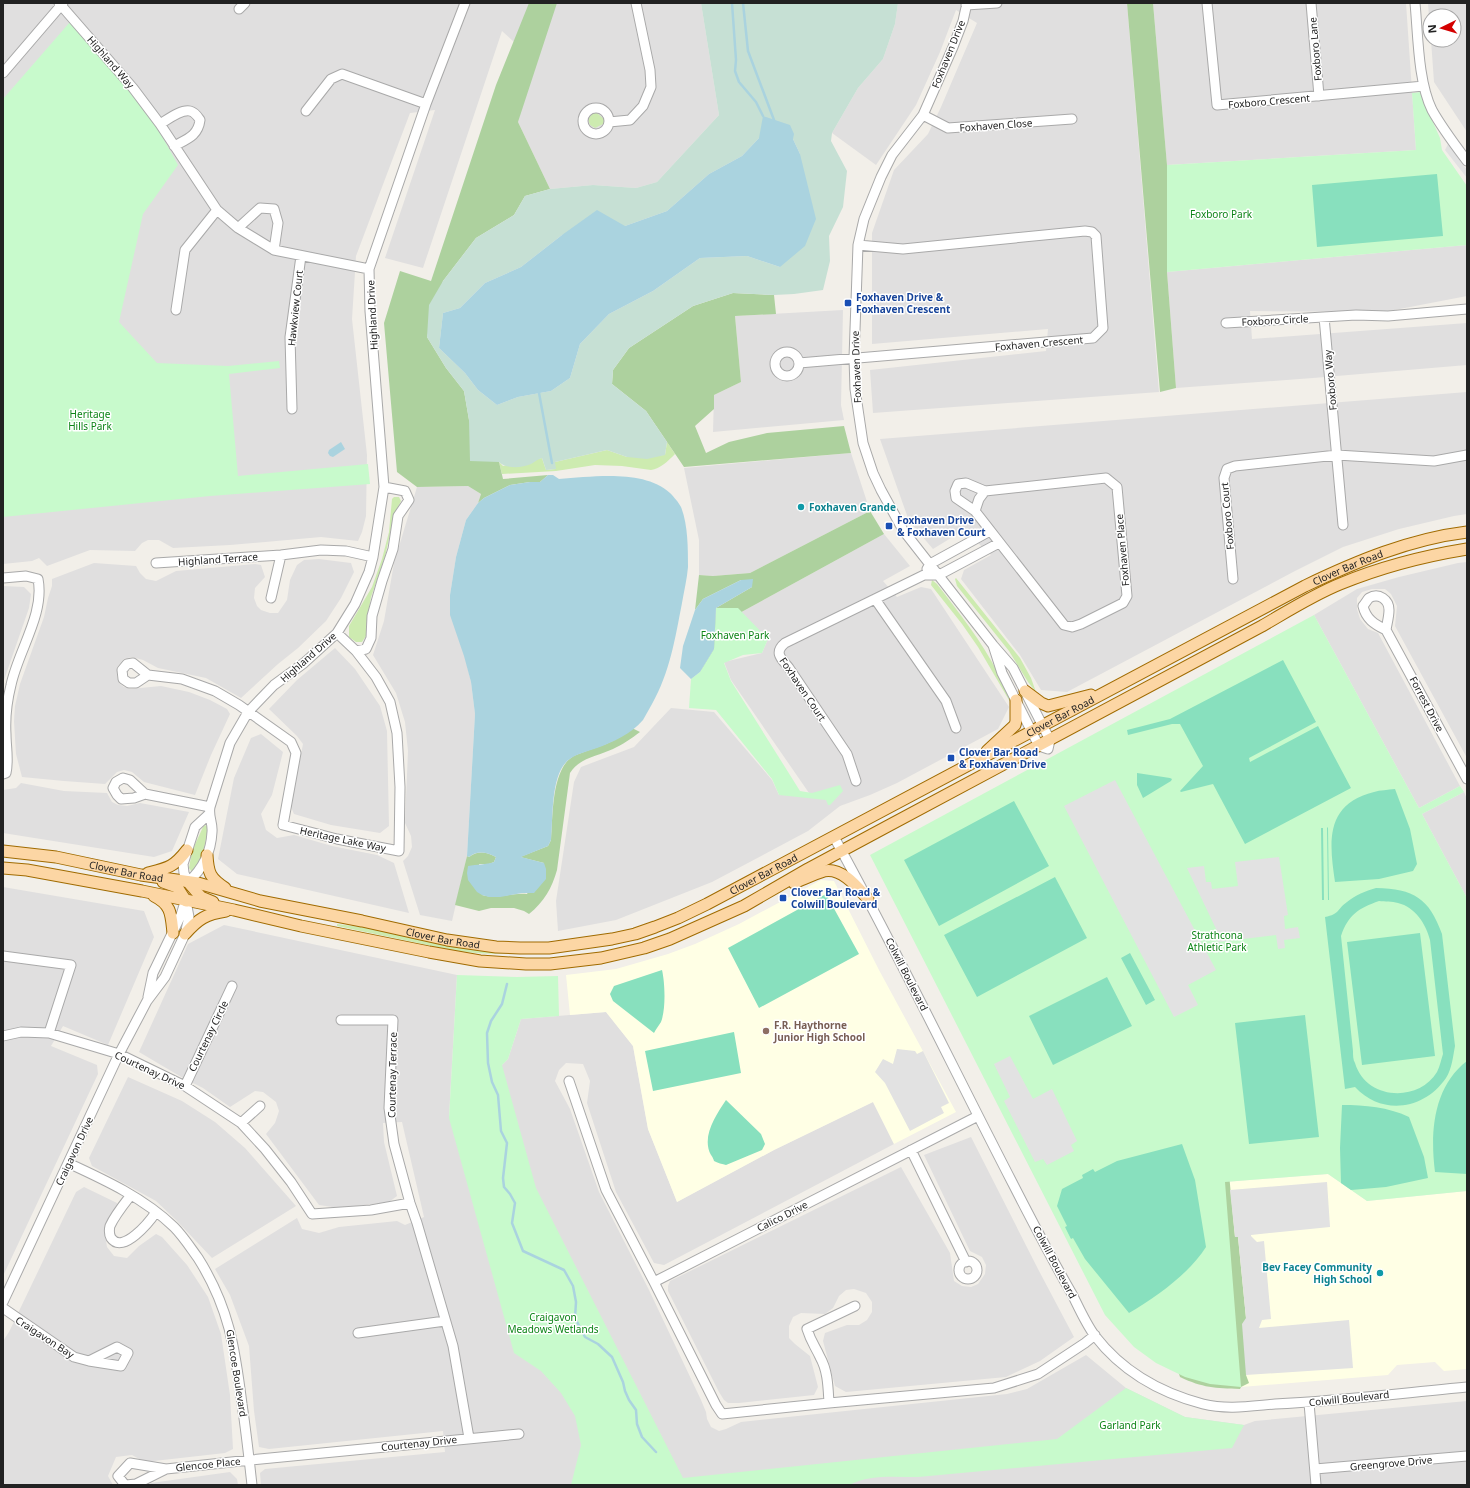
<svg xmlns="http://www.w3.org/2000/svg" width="1470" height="1488" viewBox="0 0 1470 1488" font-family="'Noto Sans',sans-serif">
<rect width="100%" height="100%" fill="#f2efe9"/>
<!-- residential -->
<path fill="#e0dfdf" d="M3 3H701L719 115 657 182 636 188 593 185 550 189 518 122 533 59 502 31 423 268 385 258 435 110 410 113 356 256 352 319 367 455 366 516 362 532 358 541 321 537 230 545 173 548 159 540H148L142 543 135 551 90 550 47 566 39 558 32 561 3 564Z
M898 3H1127L1159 392 873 413 870 370 1046 351 1048 329 872 344V233L894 170 928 134 941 107 977 23 956 10 940 52 916 105 876 165 832 133 858 88 883 59 895 24Z
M1153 3H1406L1416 150 1167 165Z
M1428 3H1467V132L1434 82 1431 40H1454V16H1430V31Z
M1467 245V296L1384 312 1250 311 1252 339 1467 323V365L1313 378 1176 388 1167 272Z
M843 310 841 405 844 420 713 432 714 395 741 382 735 316Z
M1467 392V514L1454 516 1399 529 1343 547 1295 571 1067 692 1041 690 1020 655 961 579 964 570 991 555 964 530 933 549 909 521 880 439Z
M851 453 870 511 750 573 713 576 699 575V540L684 468Z
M468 486 481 494 478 503 466 520 456 557 450 595 471 682 475 714 467 856 452 921 420 915 403 861 408 856 412 847 411 836 405 823 408 751 405 722 396 693 373 655 384 621 394 563 417 487Z
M884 534 910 566 883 581 897 597 921 587 931 589 1009 707 998 729 897 783 870 795 840 806 808 831 712 882 616 920 558 931 556 901 574 782 581 767 634 747 671 708 714 712 772 780 779 795 809 793 731 680 724 662 762 653 768 639 736 615Z
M319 559 351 563 354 572 341 598 326 621 298 648 278 664 241 698 206 678 158 668 143 660 132 657 124 659 117 667V676L119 683 124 687 130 689 161 686 189 692 210 700 227 709 230 714 211 755 195 795 144 782 132 772 124 770 117 772 105 784 64 781 22 777 16 754 14 721 15 706 20 684 44 617 48 598 52 586V579L94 563 136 566 140 573 146 579 156 581 176 571 255 564 261 565 265 577 255 588 254 598 257 606 261 610 270 613H278L287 600 290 580 297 565 304 560Z
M1467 562V758L1395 626 1397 606 1391 594 1385 589H1372L1362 592 1357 598V609L1360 619 1368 629 1378 633 1460 786 1419 808 1314 615 1357 589 1399 577 1458 563Z
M3 586 24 587 31 594 29 608 3 683Z
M335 648 355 669 380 706 387 731 389 826 380 833 331 825 294 814 291 807 303 744 297 736 269 709 297 680Z
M261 734 283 752 272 795 261 814 266 830 277 838 294 835 332 846 377 855 394 863 409 913 237 874 218 859 234 778 251 738Z
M21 783 64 791 107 793 112 802 118 805 127 806 140 803 189 812 172 851 154 857 3 833V790L16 788Z
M1464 792 1467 799V898L1422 814Z
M3 887 144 911 154 937 108 1045 63 1026 51 1046 97 1065 98 1074 3 1276Z
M224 925 457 975 449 1117 508 1059 521 1019 606 1012 633 1046 648 1129 677 1202 774 1150 873 1102 894 1144 664 1265 654 1263 616 1192 587 1103 590 1081 583 1064 566 1063 559 1070 555 1081 570 1109 599 1192 649 1290 701 1400 706 1412 707 1419 711 1427 719 1431 726 1429 741 1422 1007 1394 1027 1389 1086 1355 1126 1388 1185 1417 1244 1425 1255 1421 1467 1401V1485H261L260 1473 265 1469 445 1452 443 1431 269 1449 259 1447 254 1411 249 1346 230 1295 215 1269 297 1218 302 1229 319 1233 339 1227 397 1221 405 1225 424 1217 402 1122 383 1123 384 1142 397 1196 389 1202 339 1208 319 1205 266 1134 275 1123 279 1111 276 1102 263 1092 255 1091 230 1107 203 1088 183 1078 139 1052 188 944Z
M128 1077 182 1101 215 1122 245 1148 296 1206 212 1258 176 1220 156 1201 92 1166 89 1158Z
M971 1137 1038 1269 1074 1337 1040 1361 1006 1377 846 1392 835 1386 823 1341 825 1333 847 1325H859L867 1320 872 1312V1302L866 1293 854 1289 846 1290 839 1296 833 1308 825 1314 801 1313 793 1317 789 1326V1338L795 1344 810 1356 818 1387 814 1395 739 1403H728L724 1400 719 1392 668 1291V1286L670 1281 901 1167 950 1253 954 1281 962 1286 971 1287 978 1284 985 1274 986 1265 982 1257 970 1251 924 1155Z
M84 1187 117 1203V1210L105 1235 107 1247 114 1256 127 1258 139 1246 156 1234 162 1237 187 1265 208 1297 221 1334 230 1395 233 1449 225 1453 145 1462 132 1455 116 1457 108 1476 113 1485H3V1341L9 1332 76 1192Z
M230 1472 237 1479 238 1485H148L151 1483Z"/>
<!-- education -->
<path fill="#ffffe5" d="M821 880 834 881 879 970 956 1112 894 1144 873 1102 774 1150 677 1202 648 1129 633 1046 606 1012 570 1015 566 975 616 969 668 954 695 944 739 924Z
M1328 1174 1367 1201 1467 1191V1369L1444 1371 1435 1362 1397 1365 1388 1375 1241 1387 1224 1182Z"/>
<!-- grass -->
<path fill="#cdebb0" d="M593 113H597L605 120V123L595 128 590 125 588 119Z
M667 442 675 454C668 461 660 469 651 470L622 466 595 465 556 471 502 474 499 462 503 466 542 458 546 470 555 469V462L607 450 627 457 665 455Z
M394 497H399L401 501 394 515 385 557 371 597 367 620 366 636 362 642H356L349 637V626L372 587 382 559 389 532 392 499Z
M956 578 1020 658 1031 678 1036 692 1028 682 1009 651 957 586 955 579Z
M932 580 937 584C960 614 981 640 998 673 1003 684 1009 695 1013 707L978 647 962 624 931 585Z
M205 825 208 827V829L202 859 192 872 189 868 192 851 203 827Z
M337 924 377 929 507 952V953C477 956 447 949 418 943 391 937 364 932 337 926Z"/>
<!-- forest -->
<path fill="#add19e" d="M529 3H557L518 122 550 189 525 196 514 215 476 238 443 281 427 337 446 368 464 391 469 420 499 462 503 479 548 475 540 482H530L510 485 484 498 478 503 481 494 468 486 417 487 397 472 384 323 400 271 431 281 496 85Z
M1127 3H1153L1167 165V272L1176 388 1160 392Z
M733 293 774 295 776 314 735 316 741 382 714 395V409L695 426 706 453 729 442 767 433 844 426 851 453 684 467 646 411 612 384 613 370 629 348 693 306Z
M870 511 884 534 736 615 723 643 700 672 714 649 716 608 752 587 741 580 703 599 695 610 699 575 713 576 750 573Z
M632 728 640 732C632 738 622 745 613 749 598 756 579 758 570 773L557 870C552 888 544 902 529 914L524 911 514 908H491L479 911 455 905 467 856 469 857C478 850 487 852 496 857L494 862 489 864H479L482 895C498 900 512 892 527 894L544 863 520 857 548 846 551 840C553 817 551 765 576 755 598 746 614 744 632 728Z
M1229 1174 1235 1237H1238L1246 1318V1375L1249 1383 1241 1387 1240 1389C1215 1388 1203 1388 1180 1377L1175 1362 1195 1180Z"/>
<!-- wetland -->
<path fill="#c6e0d4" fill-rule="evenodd" d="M701 3H898L895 24 883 59 858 88 832 133 831 141 847 171 843 207 829 236 830 261 823 290 794 294 774 295 733 293 693 306 629 348 613 370 612 384 646 411 667 442 665 455 647 459 627 457 607 450 555 462 556 469 546 470 542 458C536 460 535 462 531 464 522 468 506 469 499 462L470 461 469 420 464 391 446 368 427 337 429 305 443 281 476 238 514 215 525 196 550 189 593 185 636 188 657 182 719 115ZM759 138 793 139 800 154 780 267 747 256 700 258 653 291 609 314 580 344 570 378 551 391 518 397 497 405 478 390 465 373 439 348 443 313 460 308 485 283 521 267 562 235 625 226 667 211 709 174 742 156Z"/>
<!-- park -->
<path fill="#c8facc" d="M70 22 124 80 153 120 178 165 143 214 119 322 157 363 228 366 279 361 280 368 229 374 238 476 368 464 370 484 210 496 3 517V99Z
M1421 92 1428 111 1440 138 1442 150 1467 186V245L1167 272V165L1416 150 1412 93Z
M716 608H738L768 639 762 653 743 655 724 663 731 681 800 791 812 793 840 785 843 791 830 805H828L826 800 779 795 772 779 716 710 689 708 691 679 700 672 714 649Z
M1314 615 1419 808 1460 786 1464 792 1422 814 1467 898V1191L1367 1201 1328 1174 1225 1182 1241 1387 1210 1384 1185 1377 1156 1363 1134 1347 1105 1315 870 855Z
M457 975 517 977 558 976 559 1016 521 1019 508 1059 502 1065 536 1188 683 1478 1057 1439 1126 1388 1185 1417 1244 1425 1232 1448 918 1477C895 1477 870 1474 849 1485H571L581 1445 575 1416 561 1393 541 1371 514 1353 449 1118Z"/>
<!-- pitch -->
<path fill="#88e0be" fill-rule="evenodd" d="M1437 174 1443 236 1317 247 1312 185Z
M1283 660 1316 722 1249 758 1250 762 1318 726 1351 788 1245 844 1213 784 1181 792 1180 791 1203 766 1180 724H1172L1128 735 1127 730 1170 719Z
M1137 773 1170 778 1172 779 1171 781 1143 798 1137 785Z
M1395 789 1410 829 1417 864 1413 871 1379 879 1335 882C1329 842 1325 804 1374 792 1380 790 1388 790 1395 789Z
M1014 801 1049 866 939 926 904 860Z
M1328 827 1329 900H1328L1327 828Z
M1321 828H1323L1324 900H1322Z
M1055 877 1087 938 977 997 944 935Z
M1376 888C1414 889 1429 898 1442 934L1455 1046C1453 1056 1452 1069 1446 1078 1424 1110 1382 1116 1355 1087L1345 1089 1325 917C1340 914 1336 910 1347 902 1356 895 1365 891 1376 888ZM1379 901C1385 902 1392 901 1398 903 1415 907 1426 924 1430 940L1443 1054C1441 1060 1440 1066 1437 1072 1418 1103 1366 1100 1355 1063 1353 1060 1353 1055 1353 1051L1341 936C1348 915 1359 908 1379 901Z
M826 894 859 954 759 1008 728 948Z
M1420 933 1435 1056 1362 1065 1347 942Z
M1130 953 1155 1000 1146 1005 1121 958Z
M662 970C665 983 666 1009 661 1022 659 1025 656 1029 654 1033L613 1001 610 994 614 986Z
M1107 977 1132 1026 1053 1065 1029 1016Z
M1305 1015 1319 1137 1249 1144 1235 1023Z
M734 1032 741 1073 653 1091 645 1051Z
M1467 1061V1174L1435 1172C1430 1133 1433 1087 1467 1061Z
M726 1100 761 1134 765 1144 762 1150 726 1165C723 1164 717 1163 714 1161 714 1160 712 1156 711 1155 701 1137 716 1115 726 1100Z
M1342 1105C1365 1105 1388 1107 1409 1117L1424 1157 1428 1178 1386 1187 1351 1190 1341 1183 1340 1148Z
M1182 1144 1195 1180 1206 1247C1189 1274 1156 1297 1129 1313L1085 1259 1073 1238 1071 1239 1065 1227 1067 1226 1057 1206 1062 1189 1083 1178 1082 1175 1093 1169 1095 1172 1117 1161Z"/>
<!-- parking -->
<path fill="#e2e2e2" d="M1448 144 1467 170V178L1445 150Z
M1115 780 1216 970 1188 985 1198 1005 1174 1017 1064 806Z
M1279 857 1288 915 1284 916 1285 929 1298 927 1300 938 1284 940 1285 948 1278 949 1276 935 1218 942V933L1187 868 1204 866 1206 882H1211L1212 889 1238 886 1235 862Z
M897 1049 915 1051 917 1054 923 1051 949 1103 941 1107 944 1113 910 1131 885 1083 875 1072 883 1059 893 1064Z
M1010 1056 1033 1099 1052 1089 1077 1141 1071 1145 1074 1151 1047 1165 1043 1159 1035 1162 1004 1101 1010 1097 994 1064Z
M1327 1182 1330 1227 1251 1235V1236L1257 1242 1264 1241 1271 1319 1262 1320 1259 1328 1349 1320 1353 1368 1246 1375 1242 1324 1246 1318 1238 1237H1235L1230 1190Z"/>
<!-- water -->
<path fill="#aad3df" d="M763 116 790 125 794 134 793 139 800 154 816 219 805 246 780 267 747 256 700 258 653 291 609 314 580 344 570 378 551 391 518 397 497 405 478 390 465 373 439 348 443 313 460 308 485 283 521 267 562 235 597 210 625 226 667 211 709 174 742 156 759 138Z
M341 442 345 449 333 457 330 456 328 453 329 450Z
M548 475H553L559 479C593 477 643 469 670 493 674 497 679 503 681 507 688 524 688 549 688 567 687 579 684 591 682 603 675 639 670 672 652 704 649 709 646 715 643 720 631 734 613 742 597 748 584 753 571 754 563 766 551 784 553 819 551 840L548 846 521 857 544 863 546 869V879L534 893H522L500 897H489L482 895 477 892 468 880 467 873 468 866C477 864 486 865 494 862L496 857C487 852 477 850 469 857L467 856 475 714 471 682 464 656 450 615V595L456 557 466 520 478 503 484 498 510 485 530 482H540Z
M753 579 752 587 716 608 714 649 700 672 691 679 680 668 683 646 695 610 703 599 741 580Z"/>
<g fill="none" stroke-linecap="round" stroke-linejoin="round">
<!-- stream -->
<path stroke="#aad3df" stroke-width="2.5" d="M732 3 736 60 735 71 739 82 756 102 763 116
M743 3 748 51 774 120
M539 393 552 463
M507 984 502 1004 491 1021 487 1033 488 1063 492 1082 498 1095 501 1131 507 1143 503 1178 504 1187 510 1194 515 1203 512 1223 523 1251 564 1270 573 1286 576 1302 575 1318 585 1337 598 1344 612 1357 623 1382 625 1391 629 1400 636 1410 637 1424 642 1437 656 1452"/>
<defs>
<path id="minor" d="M59 3 133 88 160 124 217 210 238 228 274 250 369 269
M967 3 963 21 953 47 923 115 892 155 881 177 864 219 858 245 854 358 855 389 863 443 873 473 881 490 903 530 993 645 1013 668 1050 740 1048 749 1039 746 1002 673 993 645
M1207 3 1217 105 1424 86
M1311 3 1319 96
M1415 3C1418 34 1418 82 1432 110 1442 128 1455 145 1467 161
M966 5 997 3
M239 9 245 3
M3 73 63 3
M583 121a13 13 0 1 1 26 0a13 13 0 1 1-26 0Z
M306 111 331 79 342 74 426 104
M923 115 948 128 1072 119
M609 122 630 120 643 106 651 87 650 70 636 3
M160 124C167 120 181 109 190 111 195 112 198 117 200 120 198 136 187 139 174 146
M238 228 260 208 274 209 278 223 274 250
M176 310 185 250 217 210
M1324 317 1343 525
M1226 323 1356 315 1388 316 1467 309
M775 364a12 12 0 1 1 24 0a12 12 0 1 1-24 0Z
M799 363 1093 338 1103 328 1096 236 1092 232 1085 231 903 249 858 245
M292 409 290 337 301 256
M975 511 1064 625 1072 627 1081 624 1123 603 1127 596 1117 487 1106 478 985 491 966 483 958 484 955 491 956 498 975 511 979 499 985 491
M156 563 281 555 321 550 346 551 373 557
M927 569 930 564 990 531
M3 578 26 576 38 579C45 614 18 651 11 685 7 701 5 717 6 734 6 747 9 760 6 773L3 774
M1233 579 1224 478 1227 469 1235 466 1337 455 1434 461 1467 455
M271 598 281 555
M875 599 946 701 956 728
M1386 630C1374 624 1366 619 1363 606 1365 604 1367 600 1369 598 1379 592 1389 600 1389 610 1389 617 1387 623 1386 630L1467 779
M356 651 366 649 371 638 372 616 382 581 393 549 398 516 409 500 405 491 384 487
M133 663 148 675 136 683H129L123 679 122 670 127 664Z
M148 675 182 679 215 691 239 705 291 742 296 753 283 825 337 839 399 851 400 787 397 733 390 702 376 677 356 651 337 633
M123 778 130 780 145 794 134 798 121 799 117 795 113 788 116 782Z
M856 781 847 754 789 668C782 659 773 653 785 643L924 575H939L999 543
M145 794 210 807
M208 815 195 827 183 864 184 873 188 882C203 869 211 851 212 832 213 823 208 816 210 807L230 743 248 712 274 685 304 663 337 633 355 604 369 572 373 557 384 487 370 311 369 269 426 104 465 3
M834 837C897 951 953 1068 1013 1184 1032 1221 1051 1258 1072 1294 1079 1308 1086 1324 1095 1336 1122 1371 1161 1393 1203 1404 1227 1410 1251 1406 1275 1404 1339 1401 1403 1393 1467 1387
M3 956 71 965 49 1033
M148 997 153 973 181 915 185 902
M341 1020H393L389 1108 394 1144 410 1203 417 1223 453 1346 469 1438
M3 1036 21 1032 49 1033 119 1054 185 1086 241 1123 265 1149 291 1182 312 1214 371 1210 410 1203
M569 1081 606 1190 654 1282 716 1405 722 1414 829 1403 994 1388 1038 1374 1085 1343 1095 1335
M185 1086 232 986
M241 1123 260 1106
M911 1150 966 1262
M68 1163C105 1180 144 1198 174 1227 183 1236 190 1247 198 1258 229 1307 235 1348 242 1404 246 1431 249 1458 252 1485
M131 1195C124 1204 115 1215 110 1226 109 1230 109 1234 111 1238 123 1255 150 1221 156 1212
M959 1270a9 9 0 1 1 18 0a9 9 0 1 1-18 0Z
M654 1282 978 1116
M3 1302 119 1054 147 1001 165 977 185 934 189 917 186 901
M3 1308 74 1357 89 1361 121 1366 128 1353 117 1347 89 1361
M358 1333 445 1321
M829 1403C828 1387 828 1371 820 1357 815 1346 811 1342 807 1329L855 1306
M1309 1403 1316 1485
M1315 1469 1467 1456
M125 1485 118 1476 130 1463 166 1469 250 1460 519 1434
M126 1485 136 1484 166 1469"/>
<g id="major">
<path d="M1025 691 1041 703 1048 706 1091 695"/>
<path d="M987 751 1015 725 1016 721V700"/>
<path id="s1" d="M3 851 56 857 141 875 198 883 260 901 362 921 447 940 496 947 520 948H549L612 939 635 934 655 927 678 918 707 904 1305 586C1357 561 1410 539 1467 532"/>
<path d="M207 855C208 873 210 878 225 888"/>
<path d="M3 868 27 870 142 891 234 910 301 926 429 952 480 961 526 964H550L601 958 644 948 670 939 744 906 808 869 888 826 1262 626C1288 611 1313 595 1340 584 1381 567 1424 556 1467 549"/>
<path d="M148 873C168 868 174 867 187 850"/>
<path d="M163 882 177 887 186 901"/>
<path d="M188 882 201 897 213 902"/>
<path d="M794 883C804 879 814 874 824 871 842 867 858 888 868 899"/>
<path d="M154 896C172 905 171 915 173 933"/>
<path d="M185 934C198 919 206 914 226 911"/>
</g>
</defs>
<!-- minor casing -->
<use href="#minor" stroke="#a9a9a9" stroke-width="11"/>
<!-- major casing -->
<use href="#major" stroke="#a06b00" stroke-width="13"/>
<!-- minor -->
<use href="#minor" stroke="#fff" stroke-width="9"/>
<!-- major -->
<use href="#major" stroke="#fcd6a4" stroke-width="11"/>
</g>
<!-- markers -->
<g fill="#1a4fb4" stroke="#fff" stroke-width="1.5">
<rect x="844" y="299" width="8" height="8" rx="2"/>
<rect x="885" y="522" width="8" height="8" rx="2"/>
<rect x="947" y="754" width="8" height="8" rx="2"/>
<rect x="779" y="894" width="8" height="8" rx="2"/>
</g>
<g fill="#0f9aa8" stroke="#fff" stroke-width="1.5">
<circle cx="801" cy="507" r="4"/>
<circle cx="1380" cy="1273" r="4"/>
</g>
<circle fill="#8d6e63" stroke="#fff" stroke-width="1.5" cx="766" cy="1031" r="4"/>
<g text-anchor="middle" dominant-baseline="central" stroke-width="3" stroke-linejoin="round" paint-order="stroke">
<!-- street labels -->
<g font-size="10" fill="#222" stroke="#fff">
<text transform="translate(1315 49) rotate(-95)">Foxboro Lane</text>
<text transform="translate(948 54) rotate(-68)">Foxhaven Drive</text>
<text transform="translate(111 62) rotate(49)">Highland Way</text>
<text transform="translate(1269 101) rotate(-5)">Foxboro Crescent</text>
<text transform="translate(996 125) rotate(-4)">Foxhaven Close</text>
<text transform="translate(295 308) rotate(-84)">Hawkview Court</text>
<text transform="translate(372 315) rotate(-93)">Highland Drive</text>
<text transform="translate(1275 320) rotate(-3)">Foxboro Circle</text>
<text transform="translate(1039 343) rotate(-5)">Foxhaven Crescent</text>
<text transform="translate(856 367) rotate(-92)">Foxhaven Drive</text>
<text transform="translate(1330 380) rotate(-95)">Foxboro Way</text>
<text transform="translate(1227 516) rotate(-95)">Foxboro Court</text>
<text transform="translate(1122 550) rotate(-95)">Foxhaven Place</text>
<text transform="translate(218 559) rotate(-4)">Highland Terrace</text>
<text stroke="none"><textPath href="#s1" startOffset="1445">Clover Bar Road</textPath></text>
<text transform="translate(308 657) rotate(-41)">Highland Drive</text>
<text transform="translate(803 689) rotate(56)">Foxhaven Court</text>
<text transform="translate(1427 704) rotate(62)">Forrest Drive</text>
<text stroke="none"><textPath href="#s1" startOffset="1121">Clover Bar Road</textPath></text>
<text transform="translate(343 839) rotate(12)">Heritage Lake Way</text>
<text stroke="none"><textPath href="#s1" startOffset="125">Clover Bar Road</textPath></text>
<text stroke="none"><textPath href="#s1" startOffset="785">Clover Bar Road</textPath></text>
<text stroke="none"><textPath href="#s1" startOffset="449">Clover Bar Road</textPath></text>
<text transform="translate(907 974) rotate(63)">Colwill Boulevard</text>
<text transform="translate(208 1036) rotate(-64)">Courtenay Circle</text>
<text transform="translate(150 1070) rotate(25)">Courtenay Drive</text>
<text transform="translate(392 1075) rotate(-89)">Courtenay Terrace</text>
<text transform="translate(74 1151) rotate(-65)">Craigavon Drive</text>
<text transform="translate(782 1216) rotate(-27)">Calico Drive</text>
<text transform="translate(1055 1262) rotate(62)">Colwill Boulevard</text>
<text transform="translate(45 1337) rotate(33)">Craigavon Bay</text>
<text transform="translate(237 1373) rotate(81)">Glencoe Boulevard</text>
<text transform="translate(1349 1398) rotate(-6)">Colwill Boulevard</text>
<text transform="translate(419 1443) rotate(-6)">Courtenay Drive</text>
<text transform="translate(1391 1463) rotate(-5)">Greengrove Drive</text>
<text transform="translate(208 1464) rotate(-6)">Glencoe Place</text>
</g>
<!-- park labels -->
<g font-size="10" fill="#0c8416" stroke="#fff">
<text x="1221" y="214">Foxboro Park</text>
<text x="90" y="414">Heritage<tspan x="90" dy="12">Hills Park</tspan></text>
<text x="735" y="635">Foxhaven Park</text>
<text x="1217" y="935">Strathcona<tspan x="1217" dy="12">Athletic Park</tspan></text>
<text x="553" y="1317">Craigavon<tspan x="553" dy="12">Meadows Wetlands</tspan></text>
<text x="1130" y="1425">Garland Park</text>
</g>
<!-- transit labels -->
<g font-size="10" font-weight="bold" fill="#164399" stroke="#fff" text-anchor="start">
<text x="856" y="297">Foxhaven Drive &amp;<tspan x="856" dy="12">Foxhaven Crescent</tspan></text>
<text x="897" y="520">Foxhaven Drive<tspan x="897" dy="12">&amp; Foxhaven Court</tspan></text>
<text x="959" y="752">Clover Bar Road<tspan x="959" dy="12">&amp; Foxhaven Drive</tspan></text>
<text x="791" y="892">Clover Bar Road &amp;<tspan x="791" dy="12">Colwill Boulevard</tspan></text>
</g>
<!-- culture labels -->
<g font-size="10" font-weight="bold" fill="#0d838f" stroke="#fff" text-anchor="start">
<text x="809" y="507">Foxhaven Grande</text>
<text x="1372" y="1267" text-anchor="end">Bev Facey Community<tspan x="1372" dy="12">High School</tspan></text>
</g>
<!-- education labels -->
<g font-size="10" font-weight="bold" fill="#785e54" stroke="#fff" text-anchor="start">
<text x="774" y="1025">F.R. Haythorne<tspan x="774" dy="12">Junior High School</tspan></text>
</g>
</g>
<!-- border -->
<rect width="1470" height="1488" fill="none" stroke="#222222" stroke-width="8"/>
<!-- north arrow -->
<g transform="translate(1442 28) rotate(265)"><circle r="19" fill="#ffffff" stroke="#a7a7a7"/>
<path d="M0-3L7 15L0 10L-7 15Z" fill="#d40000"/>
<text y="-6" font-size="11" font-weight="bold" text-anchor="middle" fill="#222222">N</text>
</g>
</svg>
